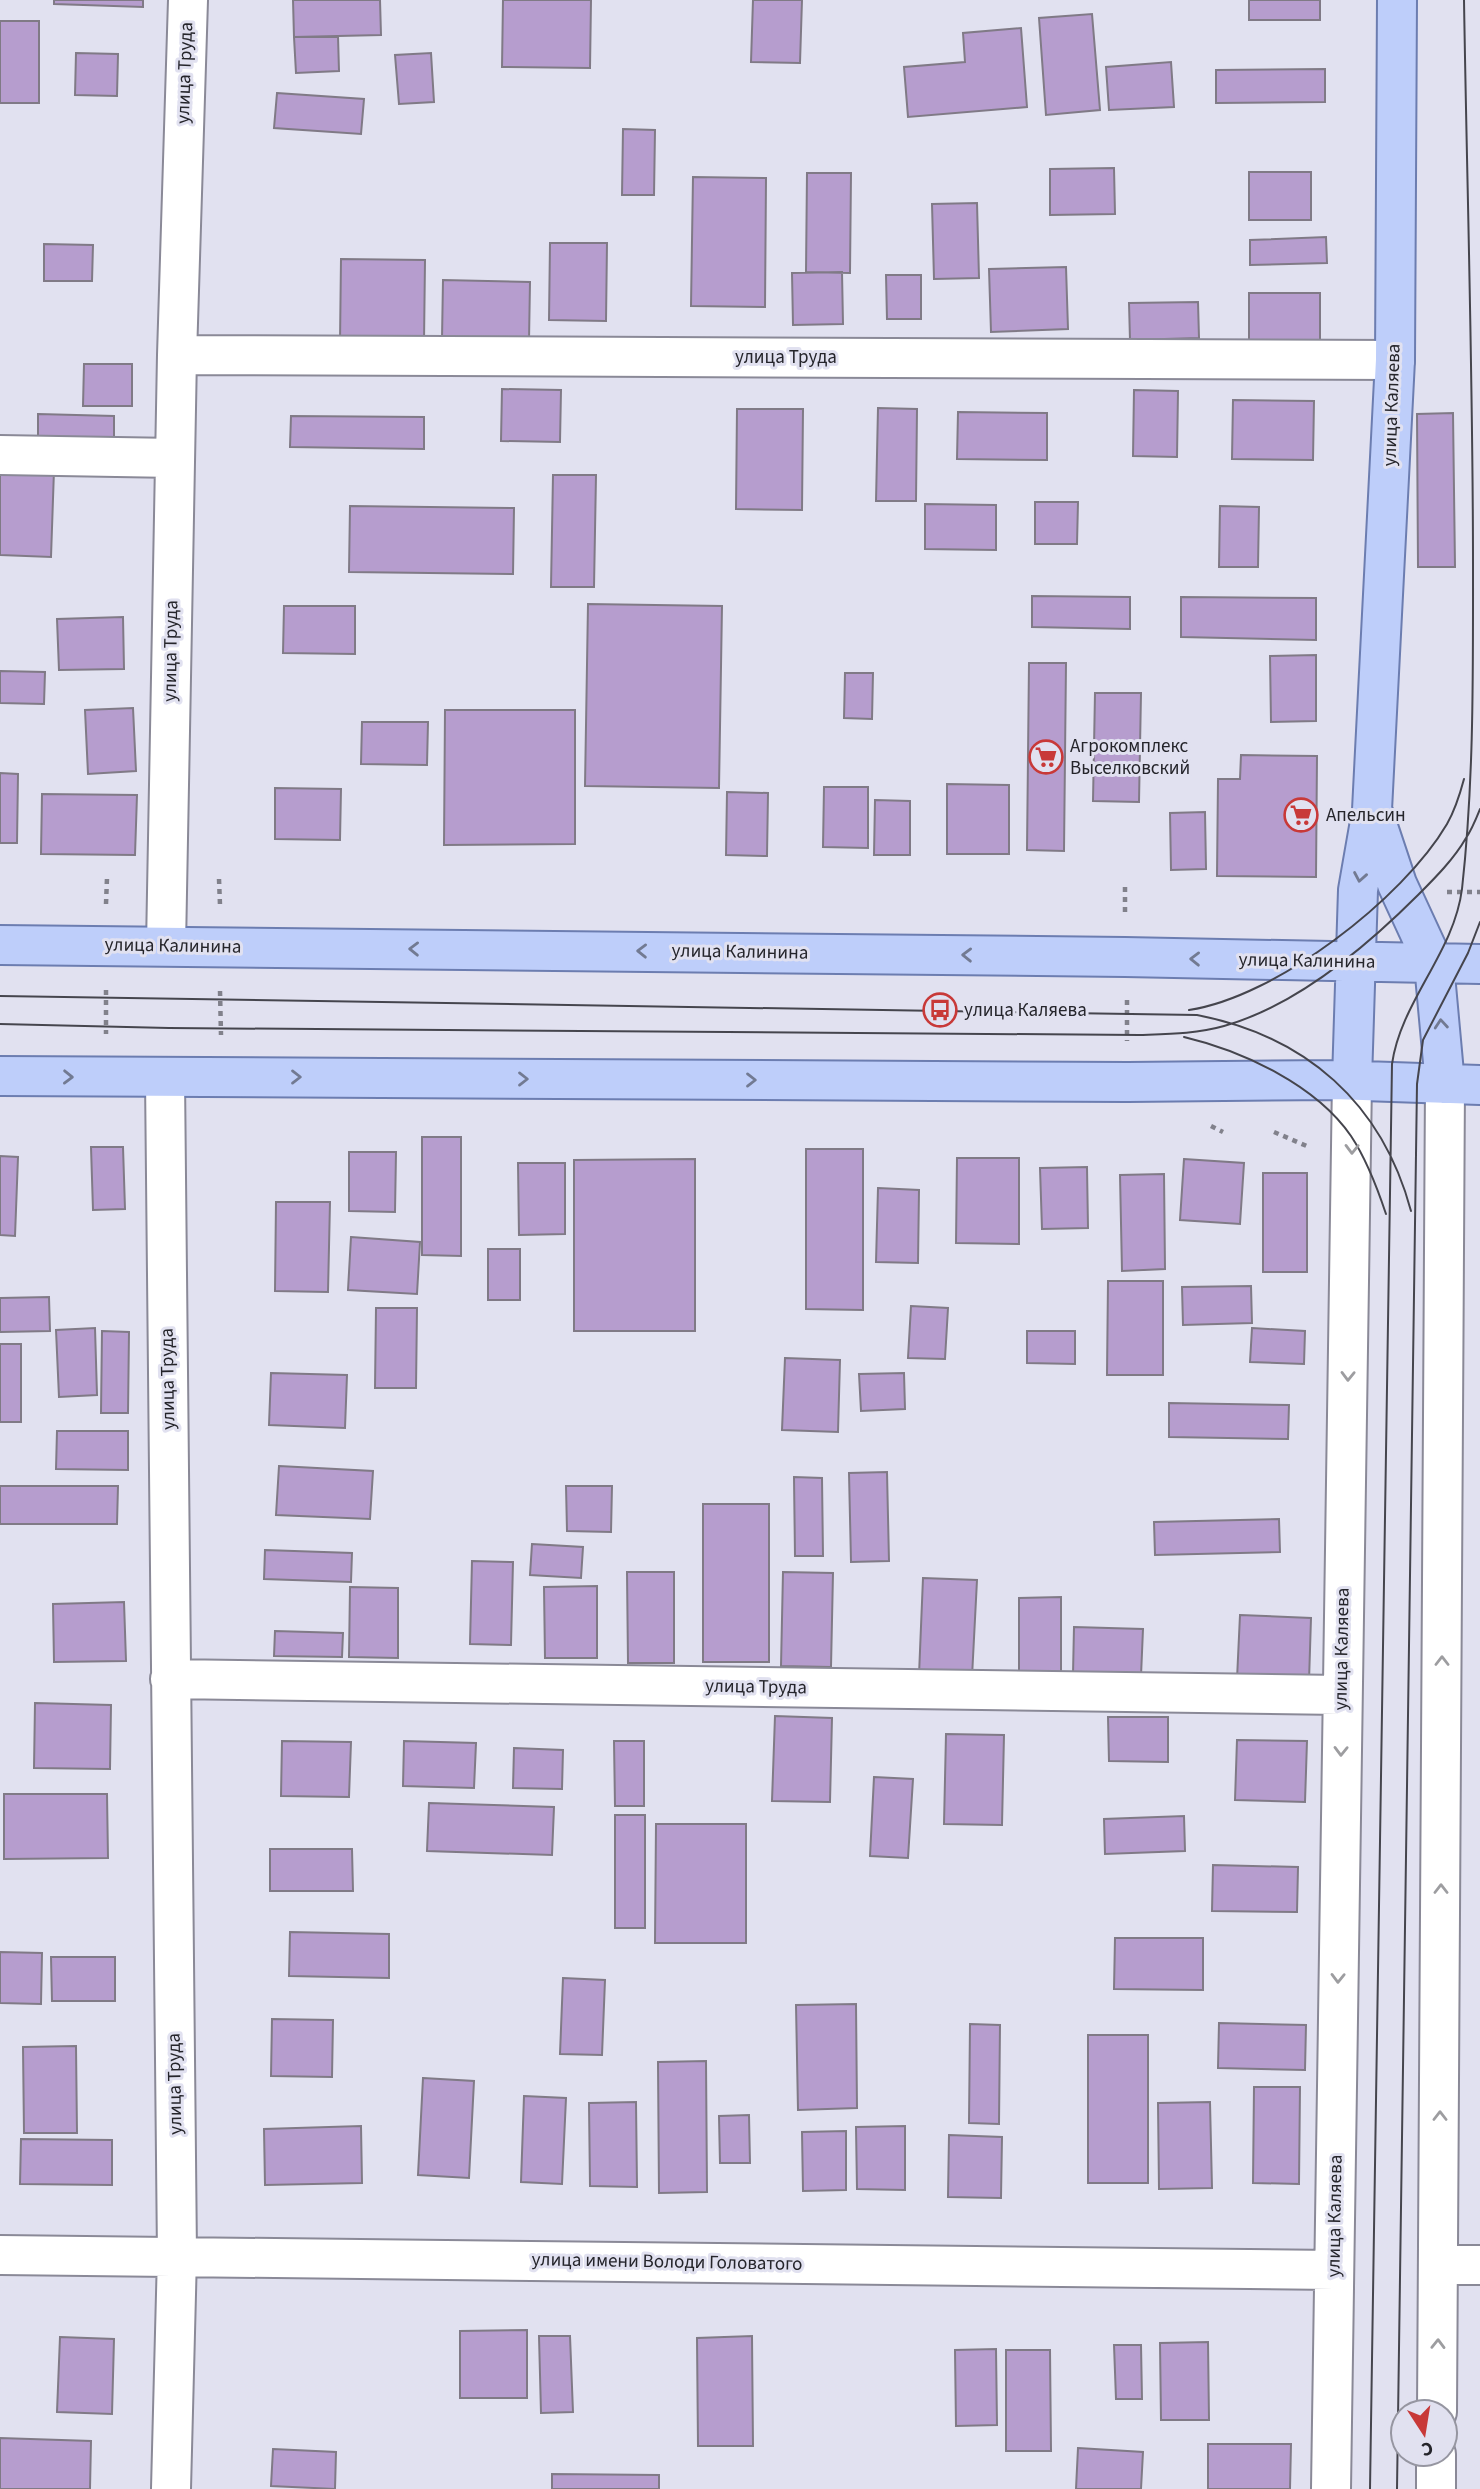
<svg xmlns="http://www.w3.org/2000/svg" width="1480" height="2489" viewBox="0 0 1480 2489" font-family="'Source Sans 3',sans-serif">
<rect width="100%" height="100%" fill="#e1e1f0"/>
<!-- building -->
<path fill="#b69dce" stroke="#807a86" stroke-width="2" d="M54 0H143V7L54 4Z
M293 0H380L381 35 294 37Z
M503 0H591L590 68 502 67Z
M753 0H802L800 63 751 62Z
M1249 0H1320V20H1249Z
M1092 14 1100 110 1046 115 1039 18Z
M0 21H39V103H0Z
M1021 28 1027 107 908 117 904 67 965 62 963 33Z
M338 36 339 71 296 73 294 37Z
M76 53 118 54 117 96 75 95Z
M431 53 434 102 399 104 395 55Z
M1171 62 1174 107 1109 110 1106 67Z
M1325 69V102L1216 103V70Z
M277 93 364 99 361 134 274 128Z
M623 129 655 130 654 195H622Z
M1114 168 1115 214 1050 215V169Z
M1249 172H1311V220H1249Z
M807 173H851L850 273 806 272Z
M693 177 766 178 765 307 691 306Z
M977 203 979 278 934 279 932 204Z
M1326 237 1327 263 1250 265V240Z
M550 243H607L606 321 549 320Z
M44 244 93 245 92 281H44Z
M341 259 425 260 424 342H340Z
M1066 267 1068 329 991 332 989 269Z
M842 272 843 324 793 325 792 273Z
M886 275H921V319H887Z
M443 280 530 282 529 341 442 339Z
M1249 293H1320V344H1249Z
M1198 302 1199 338 1130 340 1129 303Z
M84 364H132V406H83Z
M502 389 561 390 560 442 501 441Z
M1134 390 1178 391 1177 457 1133 456Z
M1233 400 1314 401 1313 460 1232 459Z
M878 408 917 409 916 501H876Z
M737 409H803L802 510 736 509Z
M958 412 1047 413V460L957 459Z
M1453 413 1455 567H1418L1417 414Z
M38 414 114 416V446L38 444Z
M291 416 424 417V449L290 447Z
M0 468 54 470 51 557 0 555Z
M553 475H596L594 587H551Z
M1035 502H1078L1077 544H1035Z
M925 504 996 505V550L925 549Z
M350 506 514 508 513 574 349 572Z
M1220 506 1259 507 1258 567H1219Z
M1032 596 1130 597V629L1032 627Z
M1181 597 1316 598V640L1181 637Z
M588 604 722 606 719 788 585 786Z
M284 606H355V654L283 653Z
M123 617 124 669 59 670 57 619Z
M1316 655V721L1271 722 1270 656Z
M1029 663H1066L1064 851 1027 850Z
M0 671 45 672 44 704 0 703Z
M845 673H873L872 719 844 718Z
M1095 693H1141L1139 802 1093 801Z
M133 708 136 771 88 774 85 710Z
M445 710H575V844L444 845Z
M362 722H428L427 765 361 764Z
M1241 755 1317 756 1316 877 1217 876 1218 779H1240Z
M0 773 18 774 17 843H0Z
M947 784 1009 785V854H947Z
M824 787H868V848L823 847Z
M275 788 341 789 340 840 275 839Z
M727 792 768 793 767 856 726 855Z
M42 794 137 795 135 855 41 854Z
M875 800 910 801V855H874Z
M1205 812 1206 869 1171 870 1170 813Z
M422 1137H461V1256L422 1255Z
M91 1147H123L125 1209 93 1210Z
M806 1149H863V1310L806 1309Z
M349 1152H396L395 1212 349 1211Z
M0 1156 18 1157 15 1236 0 1235Z
M957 1158H1019V1244L956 1243Z
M695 1159V1331H574V1160Z
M1184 1159 1244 1163 1240 1224 1180 1220Z
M518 1163H565V1234L519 1235Z
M1087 1167 1088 1228 1042 1229 1040 1168Z
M1263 1173H1307V1272H1263Z
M1164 1174 1165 1269 1122 1271 1120 1175Z
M878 1188 919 1190 918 1263 876 1262Z
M276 1202H330L328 1292 275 1291Z
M351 1237 420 1242 417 1294 348 1290Z
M488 1249H520V1300H488Z
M1108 1281H1163V1375H1107Z
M1251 1286 1252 1323 1183 1325 1182 1287Z
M49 1297 50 1331 0 1332V1298Z
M911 1306 948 1308 945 1359 908 1358Z
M376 1308H417L416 1388H375Z
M95 1328 97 1395 59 1397 56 1330Z
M1252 1328 1305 1331 1304 1364 1250 1362Z
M102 1331 129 1332 128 1413H101Z
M1027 1331H1075V1364L1027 1363Z
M0 1344H21V1422H0Z
M785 1358 840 1360 838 1432 782 1430Z
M271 1373 347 1375 345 1428 269 1425Z
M904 1373 905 1409 861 1411 859 1374Z
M1169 1403 1289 1405 1288 1439 1169 1437Z
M57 1431H128V1470L56 1469Z
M279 1466 373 1471 370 1519 276 1515Z
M887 1472 889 1561 851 1562 849 1473Z
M794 1477 822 1478 823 1556H795Z
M0 1486H118L117 1524H0Z
M566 1486H612L611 1532 567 1531Z
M703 1504H769V1662H703Z
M1279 1519 1280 1552 1155 1555 1154 1522Z
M532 1544 583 1547 581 1578 530 1575Z
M265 1550 352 1553 351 1582 264 1579Z
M472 1561 513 1562 511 1645 470 1644Z
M627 1572H674V1663H628Z
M783 1572 833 1573 831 1667 781 1666Z
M923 1578 977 1580 972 1677 919 1675Z
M597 1586V1658H545L544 1587Z
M350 1587 398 1588V1658L349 1657Z
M1061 1597V1675L1019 1674V1598Z
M124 1602 126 1661 54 1662 53 1604Z
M1240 1615 1311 1618 1309 1681 1237 1679Z
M1074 1627 1143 1629 1141 1676 1073 1674Z
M275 1631 343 1633 342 1657 274 1656Z
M35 1703 111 1705 110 1769 34 1768Z
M775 1716 832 1718 830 1802 772 1801Z
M1108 1717H1168V1762L1109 1761Z
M946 1734 1004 1735 1002 1825 944 1824Z
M1237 1740 1307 1741 1305 1802 1235 1800Z
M282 1741 351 1742 349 1797 281 1796Z
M404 1741 476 1743 474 1788 403 1786Z
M614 1741H644V1806H615Z
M514 1748 563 1750 562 1789 513 1788Z
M874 1777 913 1779 908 1858 870 1856Z
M4 1794H107L108 1858 4 1859Z
M429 1803 554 1807 552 1855 427 1851Z
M615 1815H645V1928H615Z
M1184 1816 1185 1851 1105 1854 1104 1819Z
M656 1824H746V1943H655Z
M270 1849H352L353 1891H270Z
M1213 1865 1298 1867 1297 1912 1212 1911Z
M290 1932 389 1934V1978L289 1976Z
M1115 1938H1203V1990L1114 1989Z
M0 1952 42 1953 41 2004 0 2003Z
M51 1957H115V2001H52Z
M563 1978 605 1980 602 2055 560 2054Z
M856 2004 857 2108 798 2110 796 2005Z
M272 2019 333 2020 332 2077 271 2076Z
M1219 2023 1306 2025 1305 2070 1218 2068Z
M970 2024 1000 2025 999 2124 969 2123Z
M1088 2035H1148V2183H1088Z
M76 2046 77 2133H24L23 2047Z
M706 2061 707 2192 659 2193 658 2062Z
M423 2078 474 2081 469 2178 418 2175Z
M1254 2087H1300L1299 2184 1253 2183Z
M524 2096 566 2098 562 2184 521 2182Z
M636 2102 637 2187 590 2186 589 2103Z
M1210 2102 1212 2188 1159 2189 1158 2103Z
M749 2115 750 2163H720L719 2116Z
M361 2126 362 2183 265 2185 264 2129Z
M905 2126V2190L857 2189 856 2127Z
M846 2131V2190L803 2191 802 2132Z
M949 2135 1002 2137 1001 2198 948 2197Z
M21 2139 112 2140V2185L20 2184Z
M527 2330V2398H460V2331Z
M539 2336H570L573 2412 541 2413Z
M752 2336 753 2446H698L697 2338Z
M60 2337 114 2339 112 2414 57 2412Z
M1208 2342 1209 2420H1161L1160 2343Z
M1114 2345H1141L1142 2399H1116Z
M996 2349 997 2425 956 2426 955 2350Z
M1006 2350H1050L1051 2451H1006Z
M0 2438 91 2441 90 2489H0Z
M1208 2444H1291L1290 2489H1208Z
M1078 2448 1143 2452 1141 2489H1076Z
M273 2449 336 2452 335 2489 271 2486Z
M552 2474 659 2475V2489H552Z"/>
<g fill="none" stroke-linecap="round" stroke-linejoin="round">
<defs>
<path id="minor" d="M177 355 1395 360
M0 455 175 458
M166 946 177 355 188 0
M165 1078 177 2255 171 2489
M170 1679 1341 1695
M0 2255 1334 2270
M1439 2265H1480
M1437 2412 1445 1084
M1331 2489 1352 1080
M1436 2489V2454"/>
<path id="major" d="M1374 815 1397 884 1434 964 1445 1084
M0 945 1125 957 1480 964
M0 1076 1128 1082 1334 1080 1480 1085
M1352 1080 1358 890 1372 810 1395 360 1397 0"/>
</defs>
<!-- minor casing -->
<use href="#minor" stroke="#8a8997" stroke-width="42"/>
<!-- major casing -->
<use href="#major" stroke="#6c7db0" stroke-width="42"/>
<!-- path -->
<path stroke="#81818b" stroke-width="4.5" stroke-dasharray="5 5" stroke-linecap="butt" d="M219 879 220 905
M1125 887V915
M1447 892H1480
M106 904 107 878
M106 990V1034
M220 991 221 1035
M1127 1000V1041
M1211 1126 1223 1132
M1274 1132 1309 1147"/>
<!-- minor -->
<use href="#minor" stroke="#fff" stroke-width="38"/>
<!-- major -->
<use href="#major" stroke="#becefa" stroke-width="38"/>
<!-- tram -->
<path stroke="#45454d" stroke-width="2" d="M0 996 1197 1015C1306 1036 1382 1103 1411 1211
M1189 1010C1276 997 1403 899 1447 824 1455 810 1460 794 1464 779
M0 1024 169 1028 1139 1035C1168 1034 1196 1034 1224 1026 1296 1006 1366 947 1418 895 1435 878 1454 859 1466 838 1472 829 1476 819 1480 809
M1184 1037C1243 1051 1316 1085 1351 1136 1367 1160 1377 1187 1386 1214
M1370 2489 1392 1064C1401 1001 1454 953 1462 889 1474 781 1473 673 1473 564 1473 376 1467 188 1464 0
M1397 2489 1417 1084 1423 1040 1468 953 1480 922"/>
</g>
<!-- one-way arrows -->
<defs><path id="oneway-chevron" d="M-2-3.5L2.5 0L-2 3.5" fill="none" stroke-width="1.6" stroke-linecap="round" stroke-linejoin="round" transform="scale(1.75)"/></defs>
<g stroke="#727a92">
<use href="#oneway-chevron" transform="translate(1360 877) rotate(100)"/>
<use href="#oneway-chevron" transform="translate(414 949) rotate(-179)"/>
<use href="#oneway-chevron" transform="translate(642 951) rotate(-179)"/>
<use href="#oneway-chevron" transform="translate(967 955) rotate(-179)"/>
<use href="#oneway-chevron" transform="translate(1195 959) rotate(-179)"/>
<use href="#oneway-chevron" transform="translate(1441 1024) rotate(-95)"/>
<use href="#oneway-chevron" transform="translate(68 1077) rotate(1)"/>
<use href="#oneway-chevron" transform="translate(296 1077)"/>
<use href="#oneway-chevron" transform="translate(523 1079)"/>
<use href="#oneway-chevron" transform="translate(751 1080)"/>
</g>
<g stroke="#9d9da0">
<use href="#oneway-chevron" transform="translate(1352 1149) rotate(91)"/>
<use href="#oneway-chevron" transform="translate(1348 1376) rotate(91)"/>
<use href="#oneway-chevron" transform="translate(1442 1661) rotate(-90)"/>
<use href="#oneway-chevron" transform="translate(1341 1751) rotate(91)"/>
<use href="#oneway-chevron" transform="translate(1441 1889) rotate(-90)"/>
<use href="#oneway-chevron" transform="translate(1338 1978) rotate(91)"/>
<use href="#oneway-chevron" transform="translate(1440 2116) rotate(-90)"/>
<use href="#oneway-chevron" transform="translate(1438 2344) rotate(-89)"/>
</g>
<!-- icons -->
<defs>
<symbol id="supermarket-ring" viewBox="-11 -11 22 22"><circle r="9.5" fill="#e1e1f0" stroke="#c83938" stroke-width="1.5"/><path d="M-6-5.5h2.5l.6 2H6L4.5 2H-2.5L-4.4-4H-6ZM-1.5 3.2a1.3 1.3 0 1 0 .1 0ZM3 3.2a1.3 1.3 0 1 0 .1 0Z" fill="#c83938"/></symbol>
<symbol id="bus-ring" viewBox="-11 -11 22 22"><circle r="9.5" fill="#e1e1f0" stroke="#c83938" stroke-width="1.5"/><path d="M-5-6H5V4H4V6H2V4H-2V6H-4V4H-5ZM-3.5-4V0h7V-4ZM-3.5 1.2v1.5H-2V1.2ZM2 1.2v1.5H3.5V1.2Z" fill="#c83938"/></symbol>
</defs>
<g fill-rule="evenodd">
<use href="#supermarket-ring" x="1027" y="738" width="38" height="38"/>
<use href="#supermarket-ring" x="1282" y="796" width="38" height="38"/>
<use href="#bus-ring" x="921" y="991" width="38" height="38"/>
</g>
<g text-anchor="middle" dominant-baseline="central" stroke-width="6" stroke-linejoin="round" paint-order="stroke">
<!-- street labels -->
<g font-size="19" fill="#25252b" stroke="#e1e1f0">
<text transform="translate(185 73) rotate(-88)">улица Труда</text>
<text x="786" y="357">улица Труда</text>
<text transform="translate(1392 405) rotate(-88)">улица Каляева</text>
<text transform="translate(171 651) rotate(-89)">улица Труда</text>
<text transform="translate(173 946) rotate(1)">улица Калинина</text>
<text transform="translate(740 952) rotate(1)">улица Калинина</text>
<text transform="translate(1307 961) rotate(1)">улица Калинина</text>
<text transform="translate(168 1379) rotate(-91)">улица Труда</text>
<text transform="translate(1342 1649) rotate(-89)">улица Каляева</text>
<text transform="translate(756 1687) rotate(1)">улица Труда</text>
<text transform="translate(175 2084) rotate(-91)">улица Труда</text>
<text transform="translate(1335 2216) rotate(-89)">улица Каляева</text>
<text transform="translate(667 2262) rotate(1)">улица имени Володи Головатого</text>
</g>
<!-- poi labels -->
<g font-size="19" fill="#25252b" stroke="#e1e1f0" text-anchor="start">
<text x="1070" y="746">Агрокомплекс<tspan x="1070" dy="22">Выселковский</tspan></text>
<text x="1326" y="815">Апельсин</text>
<text x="964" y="1010">улица Каляева</text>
</g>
</g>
<!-- north arrow -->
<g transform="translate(1424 2433) rotate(168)"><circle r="33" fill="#e1e1f0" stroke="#9696a1" stroke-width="2"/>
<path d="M0-5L12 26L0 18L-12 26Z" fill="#c83938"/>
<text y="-10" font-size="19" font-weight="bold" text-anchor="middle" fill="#25252b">С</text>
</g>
</svg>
